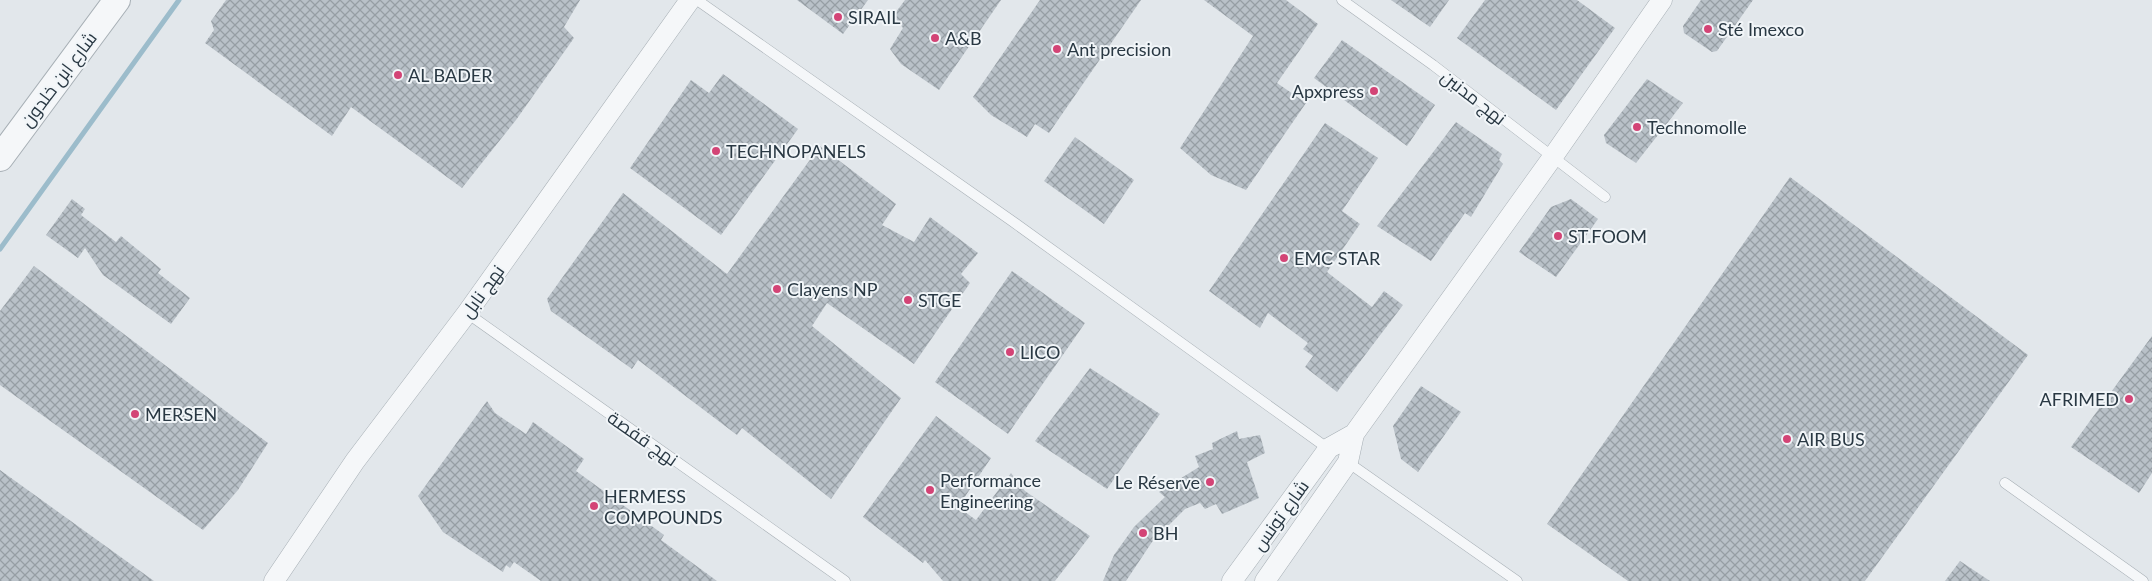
<svg xmlns="http://www.w3.org/2000/svg" width="2152" height="581" viewBox="0 0 2152 581" font-family="Lato,Cairo,sans-serif">
<defs>
<pattern id="building-cross-hatch" width="8" height="8" patternUnits="userSpaceOnUse" patternTransform="scale(1.25)"><rect width="8" height="8" fill="#b9c1c8"/><path d="M0 0l8 8M0 8l8-8" fill="none" stroke="#969ea4"/></pattern>
</defs>
<rect width="100%" height="100%" fill="#e2e7eb"/>
<g fill="none" stroke-linecap="round" stroke-linejoin="round">
<!-- stream -->
<path stroke="#9cbccb" stroke-width="5" d="M0 249 179 0"/>
</g>
<!-- building -->
<path fill="url(#building-cross-hatch)" d="M226 0H580L564 27 574 38 516 120 462 188 351 107 332 136 205 43 214 30 211 21Z
M797 0H868L843 34Z
M905 0H1001L939 90 901 64 890 49 903 28 893 16Z
M1040 0H1141L1049 133 1035 124 1027 137 991 115 973 97Z
M1204 0H1286L1318 24 1277 83 1306 103 1246 190 1211 175 1180 148 1253 36Z
M1391 0H1449L1430 27Z
M1485 0H1577L1615 28 1556 110 1457 38Z
M1701 0H1753L1717 51 1712 52 1684 33 1683 26Z
M1342 40 1435 105 1407 146 1314 78Z
M723 74 798 129 721 235 630 168 691 80 709 93Z
M1647 79 1683 103 1636 163 1606 143 1604 135Z
M1456 122 1502 154 1499 160 1503 164 1471 217 1465 213 1431 261 1377 226Z
M1325 123 1378 158 1342 211 1360 224 1327 272 1372 307 1384 291 1403 305 1337 392 1305 367 1313 356 1303 349 1308 343 1268 313 1260 328 1209 291Z
M1075 137 1134 180 1104 224 1044 181Z
M820 146 896 204 882 225 914 242 930 217 978 253 961 274 970 283 914 364 827 303 812 326 901 398 831 499 742 428 737 435 638 360 632 369 551 311 547 299 623 193 727 274Z
M1790 177 2028 355 1865 581H1628L1547 524Z
M72 199 85 209 81 215 116 242 121 236 161 269 158 273 190 298 171 324 103 275 85 248 78 258 46 235Z
M1571 199 1598 219 1556 277 1519 252 1551 207Z
M34 266 268 443 238 490 203 530 0 385V311Z
M1012 271 1085 323 1008 434 935 382Z
M2152 336V473L2139 493 2071 447Z
M1090 368 1160 414 1107 489 1035 441Z
M1421 386 1461 412 1418 472 1401 459 1393 426Z
M487 401 495 413 526 434 533 422 584 459 576 471 664 535 661 540 717 581H541L514 562 510 568 506 565 503 572 443 532 418 496Z
M936 416 991 458 958 507 976 520 1011 473 1025 491 1090 536 1055 581H943L925 560 923 563 863 517Z
M1237 431 1239 439 1260 435 1265 453 1247 462 1259 498 1222 514 1216 504 1205 509 1200 503 1185 509 1152 542 1126 581H1103L1114 555 1134 527 1165 497 1159 492 1199 467 1195 456 1213 449 1212 443Z
M0 470 154 581H0Z
M1960 561 1990 581H1945Z"/>
<g fill="none" stroke-linecap="round" stroke-linejoin="round">
<defs>
<path id="service" d="M697 0 1012 221 1330 450
M1342 0 1433 65 1605 197
M467 313 845 581
M1346 461 1517 581
M2005 483 2143 581"/>
<path id="minor" d="M274 581 355 461 467 313 690 0
M1232 581 1329 448 1354 434
M1265 581 1348 462 1354 434 1552 158 1662 0"/>
<path id="tertiary" d="M0 158 117 0"/>
</defs>
<!-- service casing -->
<use href="#service" stroke="#a7afb5" stroke-width="11"/>
<!-- minor casing -->
<use href="#minor" stroke="#a7afb5" stroke-width="21"/>
<!-- tertiary casing -->
<use href="#tertiary" stroke="#a7afb5" stroke-width="28"/>
<!-- service -->
<use href="#service" stroke="#f5f7f9" stroke-width="10"/>
<!-- minor -->
<use href="#minor" stroke="#f5f7f9" stroke-width="20"/>
<!-- tertiary -->
<use href="#tertiary" stroke="#f5f7f9" stroke-width="26"/>
</g>
<!-- markers -->
<g fill="#d34476" stroke="#f1f5f8" stroke-width="2">
<circle cx="838" cy="17" r="5"/>
<circle cx="1708" cy="29" r="5"/>
<circle cx="935" cy="38" r="5"/>
<circle cx="1057" cy="49" r="5"/>
<circle cx="398" cy="75" r="5"/>
<circle cx="1374" cy="91" r="5"/>
<circle cx="1637" cy="127" r="5"/>
<circle cx="716" cy="151" r="5"/>
<circle cx="1558" cy="236" r="5"/>
<circle cx="1284" cy="258" r="5"/>
<circle cx="777" cy="289" r="5"/>
<circle cx="908" cy="300" r="5"/>
<circle cx="1010" cy="352" r="5"/>
<circle cx="2129" cy="399" r="5"/>
<circle cx="135" cy="414" r="5"/>
<circle cx="1787" cy="439" r="5"/>
<circle cx="1210" cy="482" r="5"/>
<circle cx="930" cy="490" r="5"/>
<circle cx="594" cy="506" r="5"/>
<circle cx="1143" cy="533" r="5"/>
</g>
<g text-anchor="middle" dominant-baseline="central" stroke-width="4" stroke-linejoin="round" paint-order="stroke">
<!-- poi labels -->
<g font-size="18" fill="#293843" stroke="#f1f5f8" text-anchor="start">
<text x="848" y="17">SIRAIL</text>
<text x="1718" y="29">Sté Imexco</text>
<text x="945" y="38">A&amp;B</text>
<text x="1067" y="49">Ant precision</text>
<text x="408" y="75">AL BADER</text>
<text x="1364" y="91" text-anchor="end">Apxpress</text>
<text x="1647" y="127">Technomolle</text>
<text x="726" y="151">TECHNOPANELS</text>
<text x="1568" y="236">ST.FOOM</text>
<text x="1294" y="258">EMC STAR</text>
<text x="787" y="289">Clayens NP</text>
<text x="918" y="300">STGE</text>
<text x="1020" y="352">LICO</text>
<text x="2119" y="399" text-anchor="end">AFRIMED</text>
<text x="145" y="414">MERSEN</text>
<text x="1797" y="439">AIR BUS</text>
<text x="940" y="480">Performance<tspan x="940" dy="21">Engineering</tspan></text>
<text x="1200" y="482" text-anchor="end">Le Réserve</text>
<text x="604" y="496">HERMESS<tspan x="604" dy="21">COMPOUNDS</tspan></text>
<text x="1153" y="533">BH</text>
</g>
<!-- street labels -->
<g font-size="18" fill="#293843" stroke="#f1f5f8">
<text transform="translate(58 79) rotate(-53)">شارع ابن خلدون</text>
<text transform="translate(1474 97) rotate(38)">نهج مدنين</text>
<text transform="translate(482 291) rotate(-54)">نهج نابل</text>
<text transform="translate(643 438) rotate(35)">نهج قفصة</text>
<text transform="translate(1280 515) rotate(-54)">شارع تونس</text>
</g>
</g>
</svg>
